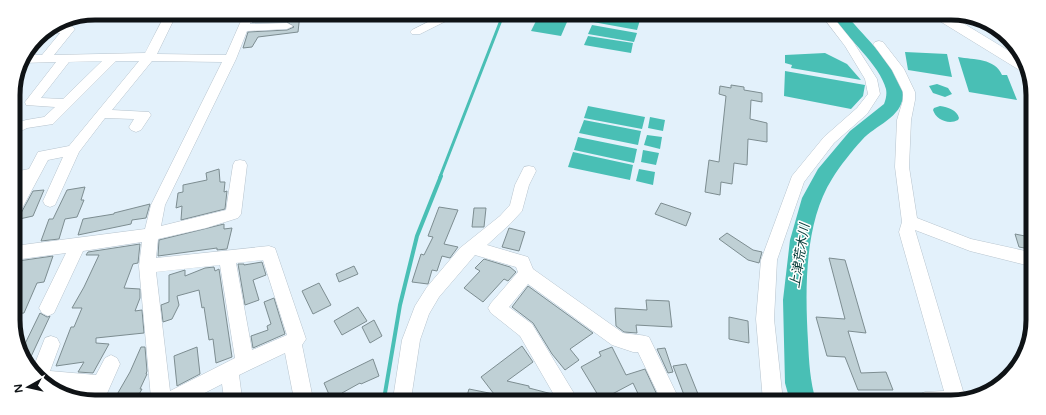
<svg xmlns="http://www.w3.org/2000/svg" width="1046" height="415" viewBox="0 0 1046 415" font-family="'Varela Round','Noto Sans JP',sans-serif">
<rect width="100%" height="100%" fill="#e3f1fb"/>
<!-- water -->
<path fill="#49bfb5" d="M539 15H570L561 36 531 31Z
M596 16H610L640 20 637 30 593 22Z
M592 25 637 33 634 42 588 34Z
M588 36 633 43 631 53 584 45Z
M905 52 947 54 952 77 908 70Z
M825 53 847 64 861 80 791 68 792 65 785 63V55Z
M958 57C974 60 995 58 1002 75H1007L1017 100 969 92Z
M785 71 865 85 863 96 851 109 784 96Z
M937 84 948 88 952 94 945 97 933 93 929 86Z
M588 106 645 117 642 129 584 118Z
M940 106C948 107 957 110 959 118L958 120C949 125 936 120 933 110L934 108Z
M650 117 665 120 663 131 648 128Z
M584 120 641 131 638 145 579 133Z
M647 135 662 137 660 149 644 145Z
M578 137 637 149 634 163 574 150Z
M643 150 659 153 656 165 641 162Z
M573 152 633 165 630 180 568 167Z
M639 169 655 172 653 185 636 181Z"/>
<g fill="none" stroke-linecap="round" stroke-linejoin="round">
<!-- stream-far1 -->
<path stroke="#49bfb5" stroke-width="3" d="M440 177 503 15"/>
<!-- stream -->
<path stroke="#49bfb5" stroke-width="4" d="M384 399 400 305 417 236 441 176"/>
<!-- river -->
<path fill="#49bfb5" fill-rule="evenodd" d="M833 17H848C862 34 903 73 903 95 902 118 875 125 862 140 851 152 840 166 832 179 804 223 805 291 808 341 809 362 810 381 816 401H790L785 383 783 300 790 240 802 198 818 169 850 131 884 104C886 99 887 94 886 89 880 65 847 38 833 17Z"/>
</g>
<!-- building -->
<path fill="#bfd0d5" stroke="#7d8d91" d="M255 14H300L298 32 258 37 252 47 243 48 248 32 287 30 294 27 287 22H252Z
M731 85 744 87V90L762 93V102L751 100 750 119 767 123V142L748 139 747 165 734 163 732 184 721 182 720 195 705 192 709 160 719 162 726 96 719 94 720 86 731 88Z
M219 169 220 182H225L224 192 227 191 225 209 181 220 182 206 176 208 178 193 183 192V185L207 180 206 173Z
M85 187 81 200H84L77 217 65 219 59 239 41 241 49 219H53L67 190Z
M44 190 33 216 15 220 16 217 20 215 33 191Z
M661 203 691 213 686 226 655 214Z
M150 204 146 218 132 220 131 224 78 235 83 219 114 214V213Z
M439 207 458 210 444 244 458 247 450 258 442 256 437 271 432 270 428 284 412 282 421 254 424 255 433 237 428 236Z
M474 208H486L484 227H472Z
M224 224V229L232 228 227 249 217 250V248L158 256 159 240Z
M509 228 525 232 519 251 502 247Z
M727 233 753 250 762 252 759 263 748 260 719 239Z
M1015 234 1030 237V249L1019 247Z
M140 244 138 263 133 264 124 288 140 289V298L135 311 142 310 144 333 96 338V343L109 344 93 373 78 372 84 362 56 366 71 327H74L82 308H72L84 287 99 255H86L88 252Z
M53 256 44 282 37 283 24 313 14 314V270L18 261Z
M829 258 845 260 866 333 848 331 861 373 886 372 893 390H858L845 357 827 356 816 317 845 319Z
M484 259 510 267 516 272 508 281 504 279 483 302 464 288 480 271 475 268Z
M262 262 266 275 253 280 259 300 245 305 238 264H244V265Z
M354 266 358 274 339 282 336 274Z
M214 267 215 271 219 269 232 357 216 363 213 339 209 340 204 307 202 308 199 290 177 296 179 305 172 319 163 322 161 305 169 302V275L185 270V276L205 268Z
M319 283 331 305 313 314 302 291Z
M528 286 593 333 570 349 579 360 565 370 552 354 533 323 512 307Z
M274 298 285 334 253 348 251 336 268 330 267 326 271 324 264 302Z
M646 300 669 301 672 327 636 325 637 333 624 332 616 326 615 308 647 310Z
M358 307 367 321 342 335 334 321Z
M40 313 47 317 50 316 28 363 22 350Z
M729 317 748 321 749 343 729 339Z
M374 320 382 336 370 343 362 327Z
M522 346 533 362 507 381 529 386V388L552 394 555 400 466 399 469 389 494 394 481 377Z
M141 347H145L147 371 146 374H147L140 389H142L137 398H115L130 372Z
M197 347 200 374 177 386 174 356Z
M612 347 626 375 645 369 659 399 641 400 633 383 601 400 581 367 601 356 599 352Z
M665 348 673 372 668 373 657 349Z
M373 359 379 376 361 384 360 383 342 393 344 399H331L324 383Z
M686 364 698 394 684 395 673 366Z"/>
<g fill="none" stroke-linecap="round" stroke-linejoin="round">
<defs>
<path id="minor" d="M166 13H177L157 54 226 55 244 14H254L250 24 287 23 293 26 287 29 247 31 236 59 165 205 161 226 226 210 233 165 235 161 240 160 245 161 247 165 241 214 238 218 206 228 158 239 156 258 269 246 275 248 306 339 302 345 313 399H294L285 353 239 375 242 398H224L222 384 195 398H151L139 266 142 242 83 251 54 313 48 316 42 313 39 308 66 253 14 260V246L145 229 151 205 222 62 152 61 112 110 149 112 151 115 141 130 136 132 131 130 129 127 134 119 105 118 79 152 55 205 50 207 45 205 43 201 63 157 48 160 19 214 14 216V197L22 181 14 182V172L29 169 38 152 69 146 139 61H116L53 124 27 128 13 135V124L26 120 44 117 55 107 26 105 25 102 56 62 21 63 24 55H42L60 33 42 32C50 27 67 20 75 29L54 55 145 53ZM102 61 63 99 41 98 69 62ZM263 260 287 335 252 350 236 263ZM220 265 235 358 170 391 156 272Z
M442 15H455L454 17 420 34H412L410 32 412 30Z
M823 17H833L854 43 877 79 880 94 867 114 834 143 804 182 777 260 774 319 783 401H763L756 319 761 260 792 176 824 137 857 108 868 94 865 79 845 46Z
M879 41 883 42 904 69 915 92V100L911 120 909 167 917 218 971 239 1030 252V266L970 251 915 230 963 391 968 393 969 397 956 402H916L918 395 925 392 944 391 899 232 902 222 895 167 897 120 903 100V92L892 70 873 44 875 42Z
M529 166 534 167 536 171 529 185 522 211 510 224 487 245 528 257 533 269 623 333C632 335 641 334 649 337L680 401 661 400 638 352H633L612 345 528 284 509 307 532 324 578 400H557L520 336 491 313 488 308 491 303 518 272 516 267 475 255 439 297 429 314 420 340 411 399H393L402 340 415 306 427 287 460 248 500 216 510 205 515 185 524 167Z
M51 336 57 338 60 344 50 371 96 375 105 358 111 355 117 358 120 364 105 398H86L88 393 57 390 33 374 32 371 45 338Z"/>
<path id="major" d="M936 17H953L1022 59 1027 72 1021 71 938 20Z"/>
</defs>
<!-- minor casing -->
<use href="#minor" stroke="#b7c4ce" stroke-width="1"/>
<!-- major casing -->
<use href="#major" stroke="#b7c4ce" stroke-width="1"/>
<!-- minor -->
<use href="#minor" fill="#fff" fill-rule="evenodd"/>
<!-- major -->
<use href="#major" fill="#fff" fill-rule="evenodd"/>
</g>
<g text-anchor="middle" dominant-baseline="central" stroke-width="3" stroke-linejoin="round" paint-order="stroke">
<!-- water labels -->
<g font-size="13" font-style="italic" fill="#003834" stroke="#fff">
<text transform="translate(800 256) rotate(-81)">上津荒木川</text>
</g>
</g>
<!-- crop -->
<path d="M0 0H1046V415H0ZM95 20H951A75 75 0 0 1 1026 95V320A75 75 0 0 1 951 395H95A75 75 0 0 1 20 320V95A75 75 0 0 1 95 20Z" fill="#fff" fill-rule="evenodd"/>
<path fill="none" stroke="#0f1316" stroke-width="5" d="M95 20H951A75 75 0 0 1 1026 95V320A75 75 0 0 1 951 395H95A75 75 0 0 1 20 320V95A75 75 0 0 1 95 20Z"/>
<!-- north arrow -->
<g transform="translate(28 387) rotate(262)" stroke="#ffffff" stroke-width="3" paint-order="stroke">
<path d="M0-3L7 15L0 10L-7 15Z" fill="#0f1316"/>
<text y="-6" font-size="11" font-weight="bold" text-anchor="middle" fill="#0f1316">N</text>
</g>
</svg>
